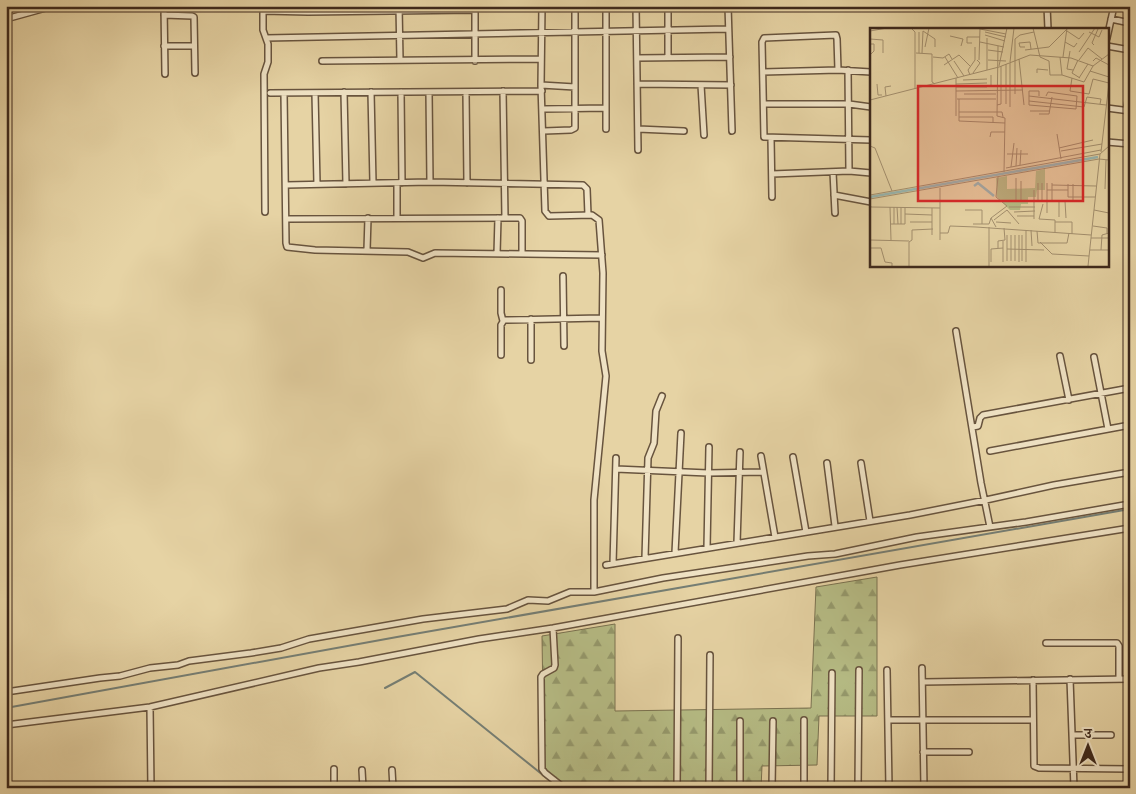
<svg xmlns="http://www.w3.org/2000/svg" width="1136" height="794" viewBox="0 0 1136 794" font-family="'Sorts Mill Goudy','Noto Serif Devanagari',serif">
<defs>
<pattern id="forest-firs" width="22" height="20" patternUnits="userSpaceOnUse" patternTransform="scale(1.25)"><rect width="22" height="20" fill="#b6bc85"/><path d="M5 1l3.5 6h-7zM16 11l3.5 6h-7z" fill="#95996c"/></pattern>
</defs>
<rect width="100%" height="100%" fill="#e6d3a4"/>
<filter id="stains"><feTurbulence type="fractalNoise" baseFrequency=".004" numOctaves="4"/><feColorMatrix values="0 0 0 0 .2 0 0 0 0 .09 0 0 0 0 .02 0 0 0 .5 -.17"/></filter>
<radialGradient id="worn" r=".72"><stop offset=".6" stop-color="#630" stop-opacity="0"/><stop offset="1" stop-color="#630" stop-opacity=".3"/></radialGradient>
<!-- forest -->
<path fill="url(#forest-firs)" stroke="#7a7250" d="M877 577V716H819L817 765 762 766 761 788H570L544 770 542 636 615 624V711L811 708 816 587Z"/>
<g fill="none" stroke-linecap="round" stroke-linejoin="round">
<!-- stream -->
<path stroke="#757e74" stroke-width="2" d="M385 688 415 672 559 788
M6 708 397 637 1130 509"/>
<defs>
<path id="street" d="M164 6 165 74
M263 6V30L268 44V62L264 74 265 212
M399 6 400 60
M542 6 541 85 545 211 549 216 592 215 599 220 603 273 602 351 606 376 594 500V592
M636 6 638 150
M668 6V57
M728 6 732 131
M1047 6 1048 29
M263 11 308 12 475 10
M164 15 192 16 194 17 195 73
M6 19 53 6
M1111 19 1130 23
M266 38 728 29
M1107 38 1114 6
M164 46H194
M1107 46 1130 50
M637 58 730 57
M322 61 541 59
M475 61V6
M838 70 837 39 836 35 764 38 762 42 764 137 871 140
M848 70 849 171
M763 72 838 70 871 72
M637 84 731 85
M541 85 575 87
M701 85 704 135
M503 91 505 218
M344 92 346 184
M371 92 373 183
M401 92 402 183
M429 92 430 182
M466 92 467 183
M270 93 542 91
M284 93 286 243 287 247 315 250 408 252 423 258 435 253 602 255
M315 93 317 184
M764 104H849L871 107
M1107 108 1130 111
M543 109 605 108
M1126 111 1130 91
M606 129V6
M638 129 684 131
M544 131 571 130 575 128V6
M771 138 772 197
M1107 142 1130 144
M833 172 835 213
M772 174 849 171 871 173
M397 183V218
M286 185 430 182 583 185 587 189 588 215
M834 195 871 202
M286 219 520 218 522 221V254
M367 250 368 218
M497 254 498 218
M563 276 564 346
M501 290V313L503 321
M956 331 981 483 990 527
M1128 346 1130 353
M501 355V325L504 320 601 318
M1060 356 1069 400
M1094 357 1108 429
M531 360V319
M973 427 978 426 980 418 983 415 1130 388
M990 451 1130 425
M761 456 775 537
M793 457 806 532
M827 463 835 526
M861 463 870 521
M616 469 708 473 763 472
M737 543 740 452
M707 548 709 447
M675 553 681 433
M645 558 648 458 654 443 656 411 662 396
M613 564 616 458
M606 565 910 515 986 500 1054 485 1130 472
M553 628 555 665 554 668 543 674 541 677 542 769 545 773 564 788
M1046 643H1117L1119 646V679
M922 668 924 788
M887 670 889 788
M1070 679 1074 788
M1033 680 1034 766 1039 768 1130 769
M923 682 1130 679
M6 692 100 678 120 676 150 668 178 665 189 661 251 653 281 648 309 639 423 619 507 609 528 600 548 601 570 592H594L663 578 808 556 835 554 917 537 1026 522 1130 504
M150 707 151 788
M804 720V788
M888 720H1033
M740 721V788
M6 725 150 707 319 668 359 662 479 639 553 628 900 565 1130 528
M1072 735H1111
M923 752H969
M334 769V788
M362 770 363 788
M392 770 393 788
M677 788 678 638
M709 788 710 655
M772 788 773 721
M831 788 832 673
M858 788 859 670"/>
</defs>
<!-- street casing -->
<use href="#street" stroke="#68543e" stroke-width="8"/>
<!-- street -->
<use href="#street" stroke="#efe2c4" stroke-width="5"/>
</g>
<!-- overview -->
<g transform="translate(870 28)">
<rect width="239" height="239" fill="#e6d3a4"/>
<path d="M175 141V162H167L166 169H158V176H151L150 182H140L127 169 126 150 137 148V161L165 160 166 143Z" fill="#b6bc85"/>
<path fill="none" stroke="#99b6af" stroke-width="2.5" d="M104 158 108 155 124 168M0 169 228 129"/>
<path fill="none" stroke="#a38f6e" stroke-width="1" d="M41 0 45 4V61M163 0 170 29 179 33 180 47H192L214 54 223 38M110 1 136 6M0 3 17 0M197 3 209 11 214 5M49 4V25M115 4 136 9M219 4 229 9 232 2M115 7 135 13M80 8 93 11 91 18M0 11 13 12V25M110 14 134 19M195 14 204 19 207 15M102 15H97V9H110M0 16H4V23L0 27M224 17 222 15 228 1M128 18 127 88 135 90 134 144M55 19 59 0M155 19H150L149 15 160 14 161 21M118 22 133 24M155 22 179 19 198 0M200 23 197 41 203 42M209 24 225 0M46 25 62 26V54L65 56M52 25 53 3 65 11V19M63 29 73 30 79 26 82 31M75 29 88 50M190 29 192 47M193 29 197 0M149 31 154 77M109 32 110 0M118 32 136 33M208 32 202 45 210 50M209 32 218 20 232 31M84 33 94 48M223 33 226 30 239 37M140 34 144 0M140 35V79M136 36V76M74 37 89 27 100 38M129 38 137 0M117 42V10M220 43 239 49M103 45 110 35 107 32M167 45V41L178 42M100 47 98 42 105 32V19M121 47V58H126M86 50V88M202 50 200 63 219 66 223 51 239 55M209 50 218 36M93 52 117 51M7 56 8 67H12M86 56 117 55M86 59H117M86 63 153 62M94 66H126M145 66V11L150 7 164 4M16 68 15 59 21 58M159 68 236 77M169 68V63H159V77L206 81 207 68 178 64 176 68M87 71H126M89 71V93L135 95M0 72 129 39 160 27 201 30 223 38 239 26M159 73 214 79 217 69 231 71 230 76M127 77 131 76V38M160 83H180M89 84H132L133 89M169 86H179L182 69M89 89H123V94M187 106 191 131M120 109 121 104H135M0 118 5 120 22 163M189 120 223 112M191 123 232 116M231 124 239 55M137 126H158M150 137 151 122M146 138 147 120M141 139 144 115M136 140 231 122M177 155V185M182 155V173M198 156V169H225M182 157 226 158M70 160V212M235 161 236 132M164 162V191M177 162H198M0 167 230 126M0 171 229 131 239 132M143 173H203V156M146 173V150M151 173V153M168 173V155M172 173V155M189 173V189M195 173 196 190M0 176 1 179 70 180M173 176 169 191 185 192V204M20 179 21 212M24 179V196M27 179 28 196M31 179V196M139 179H165M62 180V207M95 182H112V196M224 182 239 185M144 184 165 183M35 186 62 187M147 188H164M124 192 137 182 149 196M40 194H62M126 194 141 195M185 194H202V206M21 196H35V179M103 196H119L121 190M223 198 237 200V206M119 199V238M126 199 121 190 137 178 126 169 128 149M156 202V234M161 202 162 218M167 203 168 215H197L199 205M70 205H78L80 198 106 199 221 207M137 207V233M141 207V233M145 207V233M149 207V234M152 207V233M221 210H239M0 212 39 213M170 214 182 226 219 228M0 220H11L15 234 22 235V238M128 220V213L135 212 134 200M137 221 174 222M220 222H239M231 222 232 207 239 205M121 234V221L133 220M133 234V213M39 238V214L42 212V202L63 201M218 238 230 126 239 118"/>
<path fill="#d62828" fill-opacity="0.15" stroke="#d62828" stroke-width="2.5" d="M48 58H213V173H48Z"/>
<rect width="239" height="239" fill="none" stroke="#3e291c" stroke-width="2.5"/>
</g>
<!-- margin -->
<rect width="1136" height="794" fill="none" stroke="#e6d3a4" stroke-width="25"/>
<rect x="8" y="8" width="1121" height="779" fill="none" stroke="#3e291c" stroke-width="2.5"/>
<rect x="12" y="12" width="1111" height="769" fill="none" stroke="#3e291c"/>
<!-- north arrow -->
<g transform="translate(1088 746)" stroke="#efe2c4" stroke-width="4" paint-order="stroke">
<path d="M0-4L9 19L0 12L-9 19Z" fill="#3e291c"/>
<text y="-8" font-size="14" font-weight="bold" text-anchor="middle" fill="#3e291c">उ</text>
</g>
<rect width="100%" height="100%" filter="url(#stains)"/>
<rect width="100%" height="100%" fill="url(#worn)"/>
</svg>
